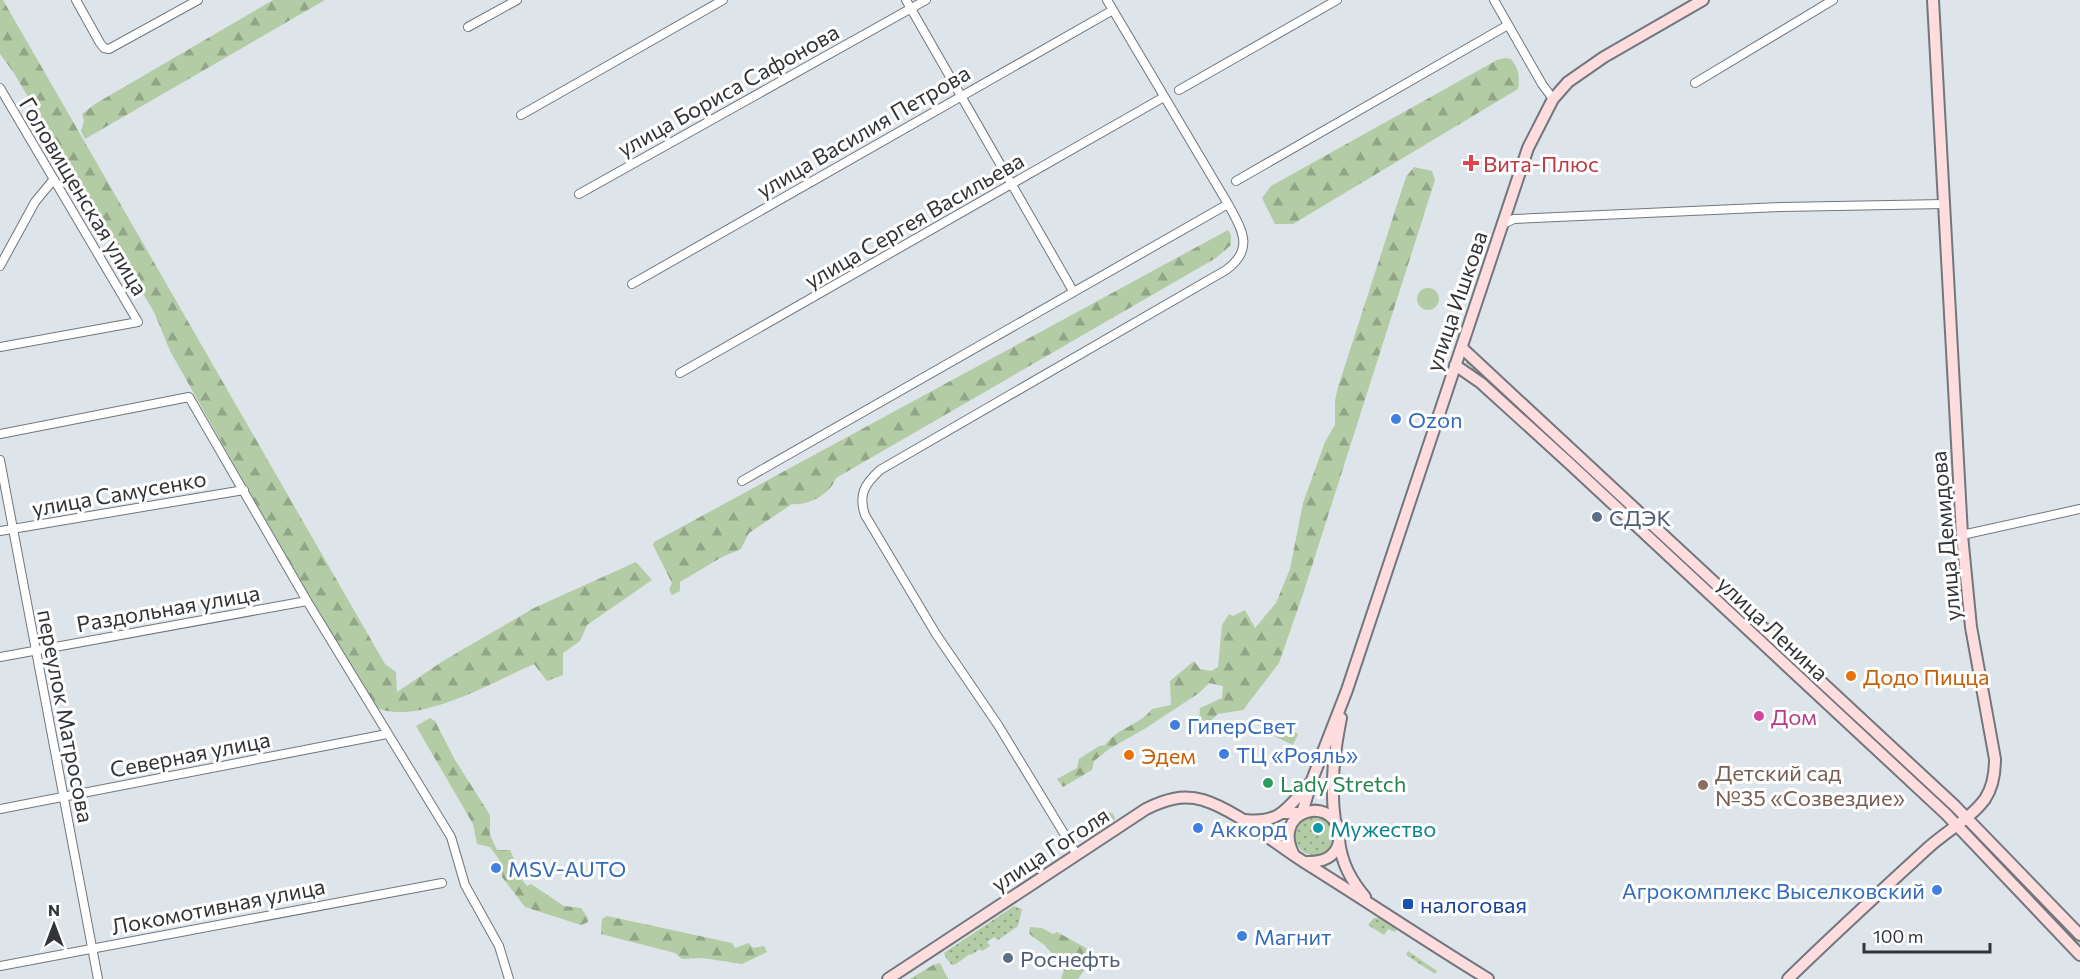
<svg xmlns="http://www.w3.org/2000/svg" width="2080" height="979" viewBox="0 0 2080 979" font-family="Commissioner,sans-serif">
<defs>
<pattern id="grass-dots" width="8" height="8" patternUnits="userSpaceOnUse" patternTransform="scale(1.5)"><rect width="8" height="8" fill="#b3cca5"/><path d="M2 2h.1M6 6h.1" fill="none" stroke="#92a687" stroke-width="1.8" stroke-linecap="round"/></pattern>
<pattern id="forest-firs" width="22" height="20" patternUnits="userSpaceOnUse" patternTransform="scale(1.5)"><rect width="22" height="20" fill="#b3cca5"/><path d="M5 1l3.5 6h-7zM16 11l3.5 6h-7z" fill="#92a687"/></pattern>
</defs>
<rect width="100%" height="100%" fill="#dde4ea"/>
<!-- grass -->
<path fill="url(#grass-dots)" d="M1468 360 1952 809 1950 811 1466 363Z
M1106 811 1113 814 1115 819 1104 828 1096 825 1094 822V818Z
M1295 836a19 19 0 1 1 38 0a19 19 0 1 1-38 0Z
M1973 833 2080 943V950L1970 834Z
M1014 906 1022 909 1018 926 998 940 994 937 987 942 990 946 982 951 980 949 971 955 970 954 956 964 952 965 946 958 944 953Z
M1374 918H1379L1397 929 1395 932 1388 929 1384 935 1368 925Z
M1408 951 1437 971 1435 974 1406 955Z"/>
<!-- forest -->
<path fill="url(#forest-firs)" d="M0 0H3L385 664 396 672 397 692 443 661 534 608 636 562 652 580 587 625 580 641 563 653V675L547 681 534 664C495 681 421 724 380 709 373 706 368 698 363 693L170 351 155 314 14 73 0 54Z
M273 0H325L85 139 81 131 84 121 82 114 95 104Z
M1505 58 1511 59C1519 69 1520 77 1518 89L1293 224H1275L1262 198 1271 186 1497 60Z
M1414 167 1432 171 1435 180 1303 594 1279 663 1243 710 1218 714 1205 726 1199 719 1200 708 1222 698 1223 686 1209 683 1199 693 1146 728 1109 749 1094 761 1092 770 1063 787 1057 779 1077 768 1079 759 1099 746 1105 745C1117 728 1140 725 1152 709L1171 705 1170 681 1194 661 1200 669 1211 671 1218 667 1222 625 1229 614 1233 616 1245 610 1255 628 1276 603 1290 569 1303 503 1325 442 1335 425V401L1338 387 1406 177Z
M1228 230 1231 235V245L1216 258 836 478C830 494 809 506 792 504L749 533 741 549 722 557 680 582V591L672 595 669 589 672 583 653 545 654 542Z
M430 718 435 721 455 760 490 815V835L497 850H510L516 863 515 871 527 886 531 884 564 906 581 908 588 918V922L581 925 525 907 502 877 503 865 490 847 477 844 473 824 416 726Z
M1274 724 1286 726 1298 734 1293 745 1266 732V726Z
M607 916 732 943 735 948 749 943 753 948 764 946 767 952 742 964 703 958 682 959 675 953 601 934 602 919Z
M1030 927 1042 928 1053 934 1057 932 1104 958 1098 967 1085 969 1078 979H1061L1064 970C1057 964 1055 957 1049 950 1043 942 1035 940 1029 933Z
M940 963 948 979H910L933 965Z"/>
<!-- park -->
<path fill="#b3cca5" d="M1417 299a11 11 0 1 1 22 0a11 11 0 1 1-22 0Z"/>
<g fill="none" stroke-linecap="round" stroke-linejoin="round">
<defs>
<path id="street" d="M76 0 100 43 104 48 109 49 198 0
M906 0 1073 291
M1494 0 1542 84 1553 99
M468 27 517 0
M1695 83 1833 0
M0 88 138 322 0 347
M1179 90 1337 0
M521 115 723 0
M1236 181 1508 25
M579 194 926 0
M1503 224 1514 219 1782 207 1944 204
M0 266 35 202 54 179
M632 284 1113 10
M680 373 1164 97
M0 434 189 397 307 601 451 837 465 885 499 946 509 979
M0 460 98 979
M742 481 1228 204
M0 531 244 490
M1962 535 2080 509
M0 657 307 601
M0 809 387 734
M1077 855 998 725 936 634 865 515C858 494 865 484 880 470L1226 270C1255 249 1242 230 1228 204L1107 0
M0 966 442 883"/>
<path id="secondary" d="M1462 348 1955 806 2080 935
M1455 365 1481 383 1569 463 1946 814 2080 955
M1283 813H1302L1312 780 1347 690 1528 148 1553 99 1568 82 1604 57 1703 0
M1245 820C1281 824 1288 807 1310 783
M1335 821C1330 786 1334 753 1341 718
M1339 841C1342 864 1351 880 1365 897
M1294 855C1271 812 1329 794 1339 830 1340 836 1340 842 1337 848 1330 861 1318 862 1304 862
M888 979 1146 809C1164 800 1182 794 1203 800 1238 811 1272 842 1304 862 1365 900 1426 941 1488 979
M1788 979C1834 934 1882 890 1929 847 1947 831 1971 818 1985 799 1993 787 1995 772 1995 759L1971 627 1962 535 1933 0"/>
</defs>
<!-- street casing -->
<use href="#street" stroke="#71777d" stroke-width="10"/>
<!-- secondary casing -->
<use href="#secondary" stroke="#71777d" stroke-width="14"/>
<!-- street -->
<use href="#street" stroke="#fff" stroke-width="8"/>
<!-- secondary -->
<use href="#secondary" stroke="#ffddde" stroke-width="10"/>
</g>
<!-- markers -->
<path fill="#e0444e" stroke="#fff" stroke-width="2" d="M1468 154h6v6h6v6h-6v6h-6v-6h-6v-6h6z"/>
<g fill="#3f7fe0" stroke="#fff" stroke-width="2">
<circle cx="1396" cy="419" r="6"/>
<circle cx="1175" cy="725" r="6"/>
<circle cx="1224" cy="754" r="6"/>
<circle cx="1198" cy="828" r="6"/>
<circle cx="496" cy="868" r="6"/>
<circle cx="1937" cy="890" r="6"/>
<circle cx="1242" cy="936" r="6"/>
</g>
<g fill="#5c6f8a" stroke="#fff" stroke-width="2">
<circle cx="1597" cy="517" r="6"/>
<circle cx="1008" cy="958" r="6"/>
</g>
<g fill="#e8710a" stroke="#fff" stroke-width="2">
<circle cx="1851" cy="676" r="6"/>
<circle cx="1129" cy="755" r="6"/>
</g>
<circle fill="#d1479c" stroke="#fff" stroke-width="2" cx="1759" cy="716" r="6"/>
<circle fill="#2e9e5b" stroke="#fff" stroke-width="2" cx="1268" cy="783" r="6"/>
<circle fill="#8d6e63" stroke="#fff" stroke-width="2" cx="1703" cy="785" r="6"/>
<circle fill="#0f9aa8" stroke="#fff" stroke-width="2" cx="1318" cy="828" r="6"/>
<rect fill="#1a4fb4" stroke="#fff" stroke-width="2" x="1402" y="898" width="12" height="12" rx="3"/>
<g text-anchor="middle" dominant-baseline="central" stroke-width="6" stroke-linejoin="round" paint-order="stroke">
<!-- street labels -->
<g font-size="22" fill="#323437" stroke="#fff">
<text transform="translate(728 90) rotate(-29)">улица Бориса Сафонова</text>
<text transform="translate(863 131) rotate(-30)">улица Василия Петрова</text>
<text transform="translate(84 196) rotate(59)">Головищенская улица</text>
<text transform="translate(914 220) rotate(-30)">улица Сергея Васильева</text>
<text transform="translate(1456 301) rotate(-71)">улица Ишкова</text>
<text transform="translate(119 493) rotate(-10)">улица Самусенко</text>
<text transform="translate(1945 536) rotate(-95)">улица Демидова</text>
<text transform="translate(168 608) rotate(-10)">Раздольная улица</text>
<text transform="translate(1773 628) rotate(43)">улица Ленина</text>
<text transform="translate(66 716) rotate(79)">переулок Матросова</text>
<text transform="translate(190 754) rotate(-11)">Северная улица</text>
<text transform="translate(1050 849) rotate(-33)">улица Гоголя</text>
<text transform="translate(218 906) rotate(-11)">Локомотивная улица</text>
</g>
<!-- health labels -->
<g font-size="22" fill="#be3a42" stroke="#fff" text-anchor="start">
<text x="1483" y="163">Вита-Плюс</text>
</g>
<!-- shop labels -->
<g font-size="22" fill="#366cbe" stroke="#fff" text-anchor="start">
<text x="1408" y="419">Ozon</text>
<text x="1187" y="725">ГиперСвет</text>
<text x="1236" y="754">ТЦ «Рояль»</text>
<text x="1210" y="828">Аккорд</text>
<text x="508" y="868">MSV-AUTO</text>
<text x="1925" y="890" text-anchor="end">Агрокомплекс Выселковский</text>
<text x="1254" y="936">Магнит</text>
</g>
<!-- service labels -->
<g font-size="22" fill="#4e5e75" stroke="#fff" text-anchor="start">
<text x="1609" y="517">СДЭК</text>
<text x="1020" y="958">Роснефть</text>
</g>
<!-- food labels -->
<g font-size="22" fill="#c56008" stroke="#fff" text-anchor="start">
<text x="1863" y="676">Додо Пицца</text>
<text x="1141" y="755">Эдем</text>
</g>
<!-- hotel labels -->
<g font-size="22" fill="#b23c85" stroke="#fff" text-anchor="start">
<text x="1771" y="716">Дом</text>
</g>
<!-- education labels -->
<g font-size="22" fill="#785e54" stroke="#fff" text-anchor="start">
<text x="1715" y="772">Детский сад<tspan x="1715" dy="25">№35 «Созвездие»</tspan></text>
</g>
<!-- leisure labels -->
<g font-size="22" fill="#27864d" stroke="#fff" text-anchor="start">
<text x="1280" y="783">Lady Stretch</text>
</g>
<!-- culture labels -->
<g font-size="22" fill="#0d838f" stroke="#fff" text-anchor="start">
<text x="1330" y="828">Мужество</text>
</g>
<!-- transit labels -->
<g font-size="22" fill="#164399" stroke="#fff" text-anchor="start">
<text x="1420" y="904">налоговая</text>
</g>
</g>
<!-- north arrow -->
<g transform="translate(54 925)" stroke="#ffffff" stroke-width="4.5" paint-order="stroke">
<path d="M0-4.5L10 22L0 15L-10 22Z" fill="#323437"/>
<text y="-9" font-size="16" font-weight="bold" text-anchor="middle" fill="#323437">N</text>
</g>
<!-- scale -->
<path d="M1864 943v9h126v-9" fill="none" stroke="#323437" stroke-width="3"/>
<text x="1873" y="943" font-size="18" fill="#323437" stroke="#ffffff" stroke-width="4.5" paint-order="stroke">100 m</text>
</svg>
